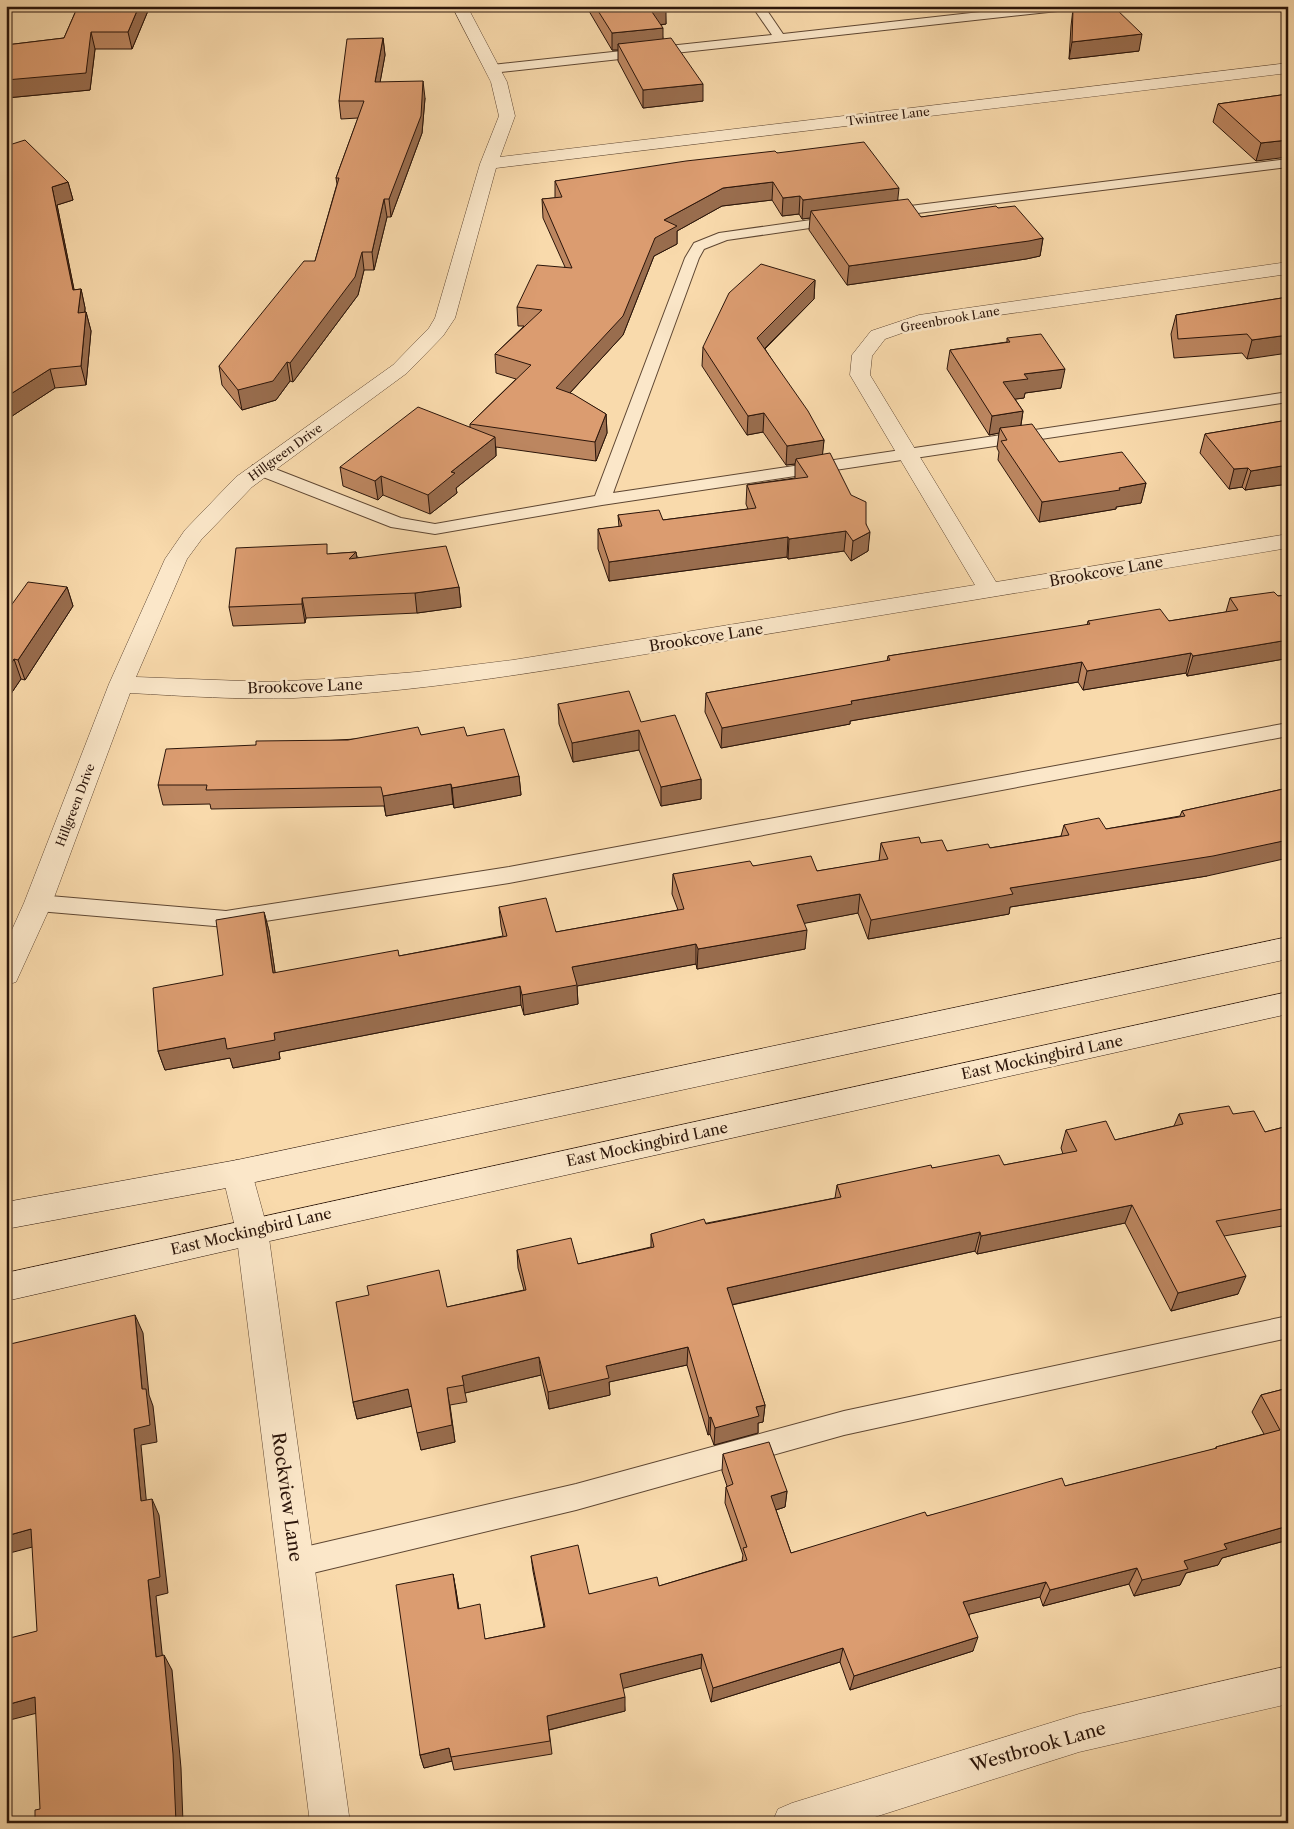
<svg xmlns="http://www.w3.org/2000/svg" width="1294" height="1829" viewBox="0 0 1294 1829" font-family="'Libre Caslon Text',serif">
<rect width="100%" height="100%" fill="#f9daac"/>
<filter id="stains"><feTurbulence type="fractalNoise" baseFrequency=".004" numOctaves="4"/><feColorMatrix values="0 0 0 0 .2 0 0 0 0 .09 0 0 0 0 .02 0 0 0 .5 -.17"/></filter>
<radialGradient id="worn" r=".72"><stop offset=".6" stop-color="#630" stop-opacity="0"/><stop offset="1" stop-color="#630" stop-opacity=".3"/></radialGradient>
<g fill="none" stroke-linecap="round" stroke-linejoin="round">
<defs>
<path id="service" d="M752 6H764L783 34 1033 6H1073L1067 10 492 73 486 69 492 65 772 35Z
M1288 159V167L886 217 879 213 886 209Z
M839 216 844 217 846 220 844 223 727 240 704 249 699 258 613 493 1288 392V402L602 505 435 534 391 527 253 473 251 469 253 465H265L401 518 435 524 595 496 685 258 694 243 719 233Z
M1288 723V736L509 883 226 927 38 911 31 909 27 903 31 897 38 895 226 911 509 867Z
M1288 1316V1338L844 1435 576 1510 296 1577 286 1573 282 1563 286 1553 296 1549 576 1484 844 1411Z"/>
<path id="minor" d="M6 6H17L11 12 6 14Z
M452 6H467L507 82 515 116 500 157 1288 63V73L496 168 455 318 443 336 407 373 252 487 201 540 187 559 136 677 270 682 343 678 416 672 513 660 975 585 850 375 852 355 871 331 919 315 1288 262V274L922 326 885 339 872 356 870 375 996 582 1288 534V548C1106 578 925 608 743 638 594 662 445 691 294 698 240 700 185 696 130 693L52 903 16 982 6 985V943L24 903 109 684 165 559 185 530 236 477 393 365 429 328 435 318 480 164 499 116 491 82Z
M237 1160 248 1164 252 1173 268 1231 350 1823H310L236 1231 222 1173 226 1164Z
M1288 1666V1704L1079 1752 856 1823H772L778 1809 792 1803 1079 1714Z"/>
<path id="secondary" d="M1288 937V959L237 1186 6 1229V1202L237 1160Z
M1288 992V1014L252 1245 6 1301V1273Z"/>
</defs>
<!-- service casing -->
<use href="#service" stroke="#5e4632" stroke-width="2"/>
<!-- minor casing -->
<use href="#minor" stroke="#5e4632" stroke-width="1"/>
<!-- secondary casing -->
<use href="#secondary" stroke="#2b150a" stroke-width="1"/>
<!-- service -->
<use href="#service" fill="#fbe7c9" fill-rule="evenodd"/>
<!-- minor -->
<use href="#minor" fill="#fbe7c9" fill-rule="evenodd"/>
<!-- secondary -->
<use href="#secondary" fill="#fbe7c9" fill-rule="evenodd"/>
</g>
<!-- wall -->
<path fill="#bc8660" stroke="#2b150a" d="M78 6H150L132 49H95L90 90 6 98V45L64 38Z
M586 6H665L666 24 661 25 663 39 703 101 643 108 618 61V50H612Z
M1073 9 1139 51 1069 59 1071 26Z
M383 38 385 55 380 82 425 98 422 133 391 217H387L374 270H364L358 295 293 382 290 381 276 400 242 410 222 385 219 366 315 261 337 184 336 178 358 118 341 119 339 101Z
M1288 94 1256 161 1213 122 1218 104Z
M6 146 68 182 73 200 57 205 74 290 81 289 85 308V312H86L91 331 86 385 55 388 6 420Z
M777 153 898 200 921 217 998 208 1043 238 1040 256 1026 259 847 285 809 230 810 218 802 219 799 214 782 216 772 200 722 206 677 231V244L654 256 623 335 570 393 606 414 607 433 596 461 496 447V456L456 488 457 493 430 514 383 495 378 500 343 486 340 467 470 427V424L516 379 496 373 495 354 524 326H518L517 307 565 267 543 218 542 199 555 198V181Z
M815 280 814 299 765 349 824 440 822 455 866 524 868 551 851 561 844 551 788 559 787 557 609 581 598 549V529L619 527 618 515 663 520 748 509 746 504 747 485 795 478V464L786 465 763 432 747 435 702 366 703 347Z
M1288 297 1247 359 1242 353 1174 358 1171 334 1176 315Z
M1007 338 1061 388 1025 393 1024 398 1015 399 1023 411 1021 425 1059 462 1146 483 1141 503 1116 507V509L1039 522 998 460 999 452 997 448 999 433 989 435 947 369 950 350 1007 342Z
M1288 420V484L1245 490 1242 487 1229 489 1200 453 1205 434Z
M356 552 357 557 459 587 461 607 417 613 306 618 305 623 233 626 229 607 329 554Z
M67 587 73 606 25 680 21 679 6 701 10 607Z
M1288 595V655H1286L1284 659 1187 676 1186 673 1083 690 1078 682 850 721V724L721 748 705 712 706 693 887 661 888 656 1087 625 1088 621H1169L1226 612 1230 598 1278 596Z
M558 704 641 722 701 779V799L661 806 639 750 573 762 559 724Z
M421 735 467 736 519 776 521 795 454 808 453 804 386 816 384 806 211 809 210 804 163 805 158 785 256 745Z
M1288 788 1207 876 1010 907 1009 914 868 939 858 913 804 923 805 949 697 969 696 964 577 986 578 1004 524 1015 521 1005 279 1052 280 1059 233 1068 230 1058 165 1070 158 1051 223 975 264 912 269 931 275 973 399 956 503 936 501 926 499 907 556 932 678 910 672 894 673 874 753 866 817 871 879 861 881 843H921L947 851 990 848 1061 836 1064 825 1106 829 1180 816 1182 811Z
M1179 1114H1233L1265 1132 1288 1126V1225L1224 1236 1238 1294 1171 1311 1125 1223 977 1254 975 1251 732 1305 765 1405 763 1422 758 1423V1433L714 1445 710 1434 708 1435 687 1365 609 1382 610 1395 549 1409 541 1375 465 1393 467 1402 450 1405 455 1442 421 1450 412 1406 357 1419 353 1402 447 1307 524 1290 518 1268 517 1250 578 1264 651 1247V1234L835 1198 837 1185 932 1168 1004 1165 1063 1154 1061 1148 1066 1130 1115 1140 1174 1126Z
M1288 1388V1540L1222 1558 1218 1565 1186 1573 1180 1585 1134 1596 1129 1584 1043 1606 1040 1597 969 1614 973 1651 850 1690 840 1662 711 1702 701 1668 623 1688 625 1711 549 1730 552 1754 454 1770 452 1761 424 1768 420 1755 453 1574 459 1609 485 1639 544 1627 533 1571 531 1556 589 1594 659 1586 742 1561 743 1555 725 1503 726 1487 727 1486 722 1471 723 1454 787 1491 785 1507 776 1510 791 1553 927 1516 1065 1486 1215 1449 1216 1447 1264 1434 1252 1412 1261 1395Z"/>
<!-- shaded-wall -->
<path fill="#996d4e" stroke="#2b150a" d="M139 6H150L132 49 128 32Z
M1000 6H1014L1000 8Z
M666 7V24L650 26V9Z
M663 28V45L618 44V50H612V33Z
M91 32 95 49 90 90 6 98V80Z
M1142 34 1139 51 1069 59 1072 42Z
M383 38 385 55 377 99 375 82Z
M423 81 425 98 422 133 391 217 389 199Z
M703 84V101L643 108V90Z
M1288 140V157L1256 161 1261 143Z
M68 182 73 200 57 205 78 309 73 290 52 187Z
M773 182 772 200 722 206 677 231V244L654 256 623 335 556 408V388L655 238 664 220 723 188Z
M899 188 897 207 811 211 810 218 802 219 803 200Z
M800 196 799 214 782 216 783 198Z
M384 199 387 217 374 270 372 252Z
M1043 238 1040 256 1026 259 847 285 849 266Z
M362 252 364 270 358 295 293 382 290 363Z
M815 280 814 299 756 357 757 338Z
M81 289 85 308 83 332 78 313Z
M86 312 91 331 86 385 81 366Z
M1288 335V353L1247 359 1252 340Z
M287 362 290 381 276 400 242 410 238 390Z
M50 369 55 388 6 420V397Z
M1065 369 1061 388 1025 393 1024 398 1000 401 1003 382 1024 374Z
M1023 411 1020 430 1000 428 999 433 989 435 992 416Z
M764 413 763 432 747 435 748 416Z
M606 414 607 433 596 461 595 442Z
M495 437 496 456 456 488 457 493 430 514 428 495 451 472Z
M824 440 822 460 796 459 795 464 786 465 787 446Z
M1288 465V484L1245 490 1251 471Z
M1248 468 1242 487 1229 489 1234 469Z
M381 476 383 495 378 500 375 481Z
M1146 483 1141 503 1116 507V509L1039 522 1042 502Z
M846 531 844 551 788 559 789 539Z
M870 532 868 551 851 561 853 541Z
M788 537 787 557 609 581V562Z
M356 552 359 572 349 559Z
M67 587 73 606 25 680 18 660Z
M459 587 461 607 417 613 415 593Z
M302 598 306 618 305 623 302 604Z
M1288 640V649L1284 659 1187 676 1193 656Z
M1191 653 1186 673 1083 690 1087 671Z
M14 659 21 679 6 701V671Z
M1082 662 1078 682 850 721V724L721 748 722 728 851 701Z
M639 730V750L573 762 572 743Z
M519 776 521 795 454 808 452 788Z
M701 779V799L661 806V787Z
M451 784 453 804 386 816 383 796Z
M1288 840V858L1207 876 1010 907 1009 914 868 939 871 920 1010 888Z
M860 894 858 913 796 925 797 905Z
M264 912 269 931 278 992 273 973Z
M807 930 805 949 697 969 698 949Z
M696 944V964L577 986 578 1004 524 1015 522 995 572 967Z
M520 986 521 1005 279 1052 280 1059 233 1068 230 1058 165 1070 158 1051 225 1038 274 1033Z
M1132 1205 1125 1223 977 1254 981 1236Z
M980 1232 975 1251 726 1306 727 1288Z
M1246 1276 1238 1294 1171 1311 1178 1293Z
M135 1315 143 1333 149 1395 153 1406 157 1442 141 1445 148 1518 141 1501 134 1429 142 1389Z
M688 1347 687 1365 609 1382 610 1395 549 1409 548 1392 606 1366Z
M539 1357 541 1375 465 1393 462 1376Z
M447 1388 455 1442 421 1450 417 1433Z
M408 1389 412 1406 357 1419 353 1402Z
M765 1405 763 1422 758 1423V1433L714 1445 715 1428 756 1407Z
M711 1417 710 1434 708 1435 709 1418Z
M787 1491 785 1507 769 1512 771 1496Z
M152 1499 159 1515 168 1593 156 1596 164 1671 156 1657 148 1580Z
M1288 1526V1540L1222 1558 1218 1565 1186 1573 1180 1585 1134 1596 1142 1580 1184 1561 1224 1544Z
M31 1529 40 1545 6 1554V1536Z
M1137 1568 1129 1584 1043 1606 1050 1590Z
M453 1574 456 1590 461 1624 458 1609Z
M1046 1582 1040 1597 958 1617 963 1602Z
M978 1637 973 1651 850 1690 854 1676Z
M843 1648 840 1662 711 1702 713 1688Z
M702 1654 701 1668 621 1689 620 1674Z
M164 1655 172 1670 181 1768 183 1823H176Z
M35 1697 45 1711 6 1721V1705Z
M625 1697V1711L548 1730 547 1716Z
M449 1748 452 1761 424 1768 420 1755Z"/>
<!-- building -->
<path fill="#db9c70" stroke="#2b150a" d="M78 6H139L128 32H91L86 73 6 80V45L64 38Z
M595 6H665L666 7 650 9 663 28 612 33Z
M1096 6H1113L1142 34 1072 42 1073 9Z
M383 38 375 82 423 81 421 116 389 199H384L372 252H362L355 277 290 363 287 362 273 381 238 390 219 366 304 261H315L339 178H336L364 101H339L347 39Z
M671 38 703 84 643 90 618 44Z
M1288 94V140L1261 143 1218 104Z
M25 140 68 182 52 187 73 290 81 289 78 313 86 312 81 366 50 369 6 397V146Z
M864 142 899 188 803 200 800 196 783 198 773 182 723 188 664 220 677 226 655 238 623 316 556 388 573 394 606 414 595 442 470 424 531 365 495 354 542 310 517 307 537 265 572 268 542 199 562 197 555 181 686 161 775 151 777 153Z
M908 199 921 217 996 206 998 208 1015 206 1043 238 1029 241 849 266 811 211Z
M761 264 815 280 757 338 808 411 824 440 787 446 764 413 748 416 703 347 729 293Z
M1288 297V335L1252 340 1247 334 1178 339 1176 315Z
M1041 334 1065 369 1024 374 1028 379 1003 382 1023 411 992 416 950 350 1010 342 1007 338Z
M418 407 495 437 451 472 455 473 428 495 381 476 375 481 340 467Z
M1288 420V465L1251 471 1248 468 1234 469 1205 434Z
M1032 424 1059 462 1122 452 1146 483 1119 488 1120 490 1042 502 1001 441 1007 440 1000 428Z
M830 453 851 495 866 502V524L870 532 853 541 846 531 789 539 788 537 609 562 598 529 622 526 618 515 659 510 663 520 756 508 747 485 808 477 796 459Z
M327 544V554L356 552 349 559 446 546 459 587 415 593 302 598V604L229 607 236 548Z
M28 582 67 587 18 660 14 659 6 671V606L10 607Z
M1274 592 1278 596 1288 595V640L1193 656 1191 653 1087 671 1082 662 851 701 852 704 722 728 706 693 890 660 888 656 1090 624 1088 621 1160 609 1169 621 1238 610 1230 598Z
M629 691 641 722 675 715 701 779 661 787 639 730 572 743 558 704Z
M418 727 421 735 464 727 467 736 504 729 519 776 452 788 451 784 383 796 381 787 206 790 207 785H158L166 749 256 745V741L348 740Z
M1288 788V840L1213 856 1010 888 1013 894 871 920 860 894 797 905 807 930 698 949 696 944 572 967 577 985 522 995 520 986 274 1033 275 1040 227 1049 225 1038 158 1051 153 988 223 975 216 920 264 912 273 973 398 950 399 956 507 936 499 907 546 898 556 932 684 909 673 874 750 861 753 866 811 856 817 871 888 859 881 843 919 837 921 843 942 840 947 851 988 844 990 848 1069 835 1064 825 1099 818 1106 829 1185 816 1182 811Z
M1229 1106 1233 1114 1254 1111 1265 1132 1288 1126V1208L1216 1221 1246 1276 1178 1293 1132 1205 981 1236 980 1232 727 1288 765 1405 756 1407 759 1416 715 1428 711 1417 709 1418 688 1347 606 1366 609 1378 548 1392 539 1357 462 1376 464 1385 447 1388 452 1425 417 1433 408 1389 353 1402 336 1302 369 1295 367 1286 439 1270 447 1307 526 1290 517 1250 571 1238 578 1264 654 1247 651 1234 704 1219 706 1224 841 1197 837 1185 931 1165 932 1168 999 1155 1004 1165 1077 1151 1066 1130 1106 1121 1115 1140 1183 1124 1179 1114Z
M135 1315 142 1389H146L150 1425 134 1429 141 1501 152 1499 160 1577 148 1580 156 1657 164 1655 173 1754 176 1823H35V1810L40 1809 35 1697 6 1705V1639L37 1631 31 1529 6 1536V1479L10 1478 6 1372V1345Z
M1288 1388V1526L1224 1544 1227 1549 1184 1561 1188 1569 1142 1580 1137 1568 1050 1590 1046 1582 963 1602 978 1637 854 1676 843 1648 713 1688 702 1654 620 1674 625 1697 547 1716 550 1741 451 1757 449 1748 420 1755 396 1585 453 1574 458 1609 480 1604 485 1639 545 1627 531 1556 578 1545 589 1594 657 1577 659 1586 747 1560 743 1548 747 1547 726 1487 733 1484 723 1454 769 1442 787 1491 771 1496 791 1553 925 1512 927 1516 1062 1478 1065 1486 1217 1448 1216 1447 1280 1430 1261 1395Z"/>
<g text-anchor="middle" dominant-baseline="central" stroke-width="5" stroke-linejoin="round" paint-order="stroke">
<!-- far-street labels -->
<g font-size="12" fill="#2b150a" stroke="#fbe7c9">
<text transform="translate(888 116) rotate(-7)">Twintree Lane</text>
<text transform="translate(950 319) rotate(-10)">Greenbrook Lane</text>
<text transform="translate(285 452) rotate(-36)">Hillgreen Drive</text>
<text transform="translate(75 805) rotate(-69)">Hillgreen Drive</text>
</g>
<!-- street labels -->
<g font-size="15" fill="#2b150a" stroke="#fbe7c9">
<text transform="translate(1106 571) rotate(-10)">Brookcove Lane</text>
<text transform="translate(706 637) rotate(-9)">Brookcove Lane</text>
<text transform="translate(305 686) rotate(-2)">Brookcove Lane</text>
<text transform="translate(1042 1057) rotate(-12)">East Mockingbird Lane</text>
<text transform="translate(647 1144) rotate(-12)">East Mockingbird Lane</text>
<text transform="translate(251 1231) rotate(-13)">East Mockingbird Lane</text>
</g>
<!-- near-street labels -->
<g font-size="18" fill="#2b150a" stroke="#fbe7c9">
<text transform="translate(287 1497) rotate(82)">Rockview Lane</text>
<text transform="translate(1038 1747) rotate(-16)">Westbrook Lane</text>
</g>
</g>
<!-- margin -->
<rect width="1294" height="1829" fill="none" stroke="#f9daac" stroke-width="25"/>
<rect x="8" y="8" width="1279" height="1814" fill="none" stroke="#2b150a" stroke-width="2.5"/>
<rect x="12" y="12" width="1269" height="1804" fill="none" stroke="#2b150a"/>
<rect width="100%" height="100%" filter="url(#stains)"/>
<rect width="100%" height="100%" fill="url(#worn)"/>
</svg>
